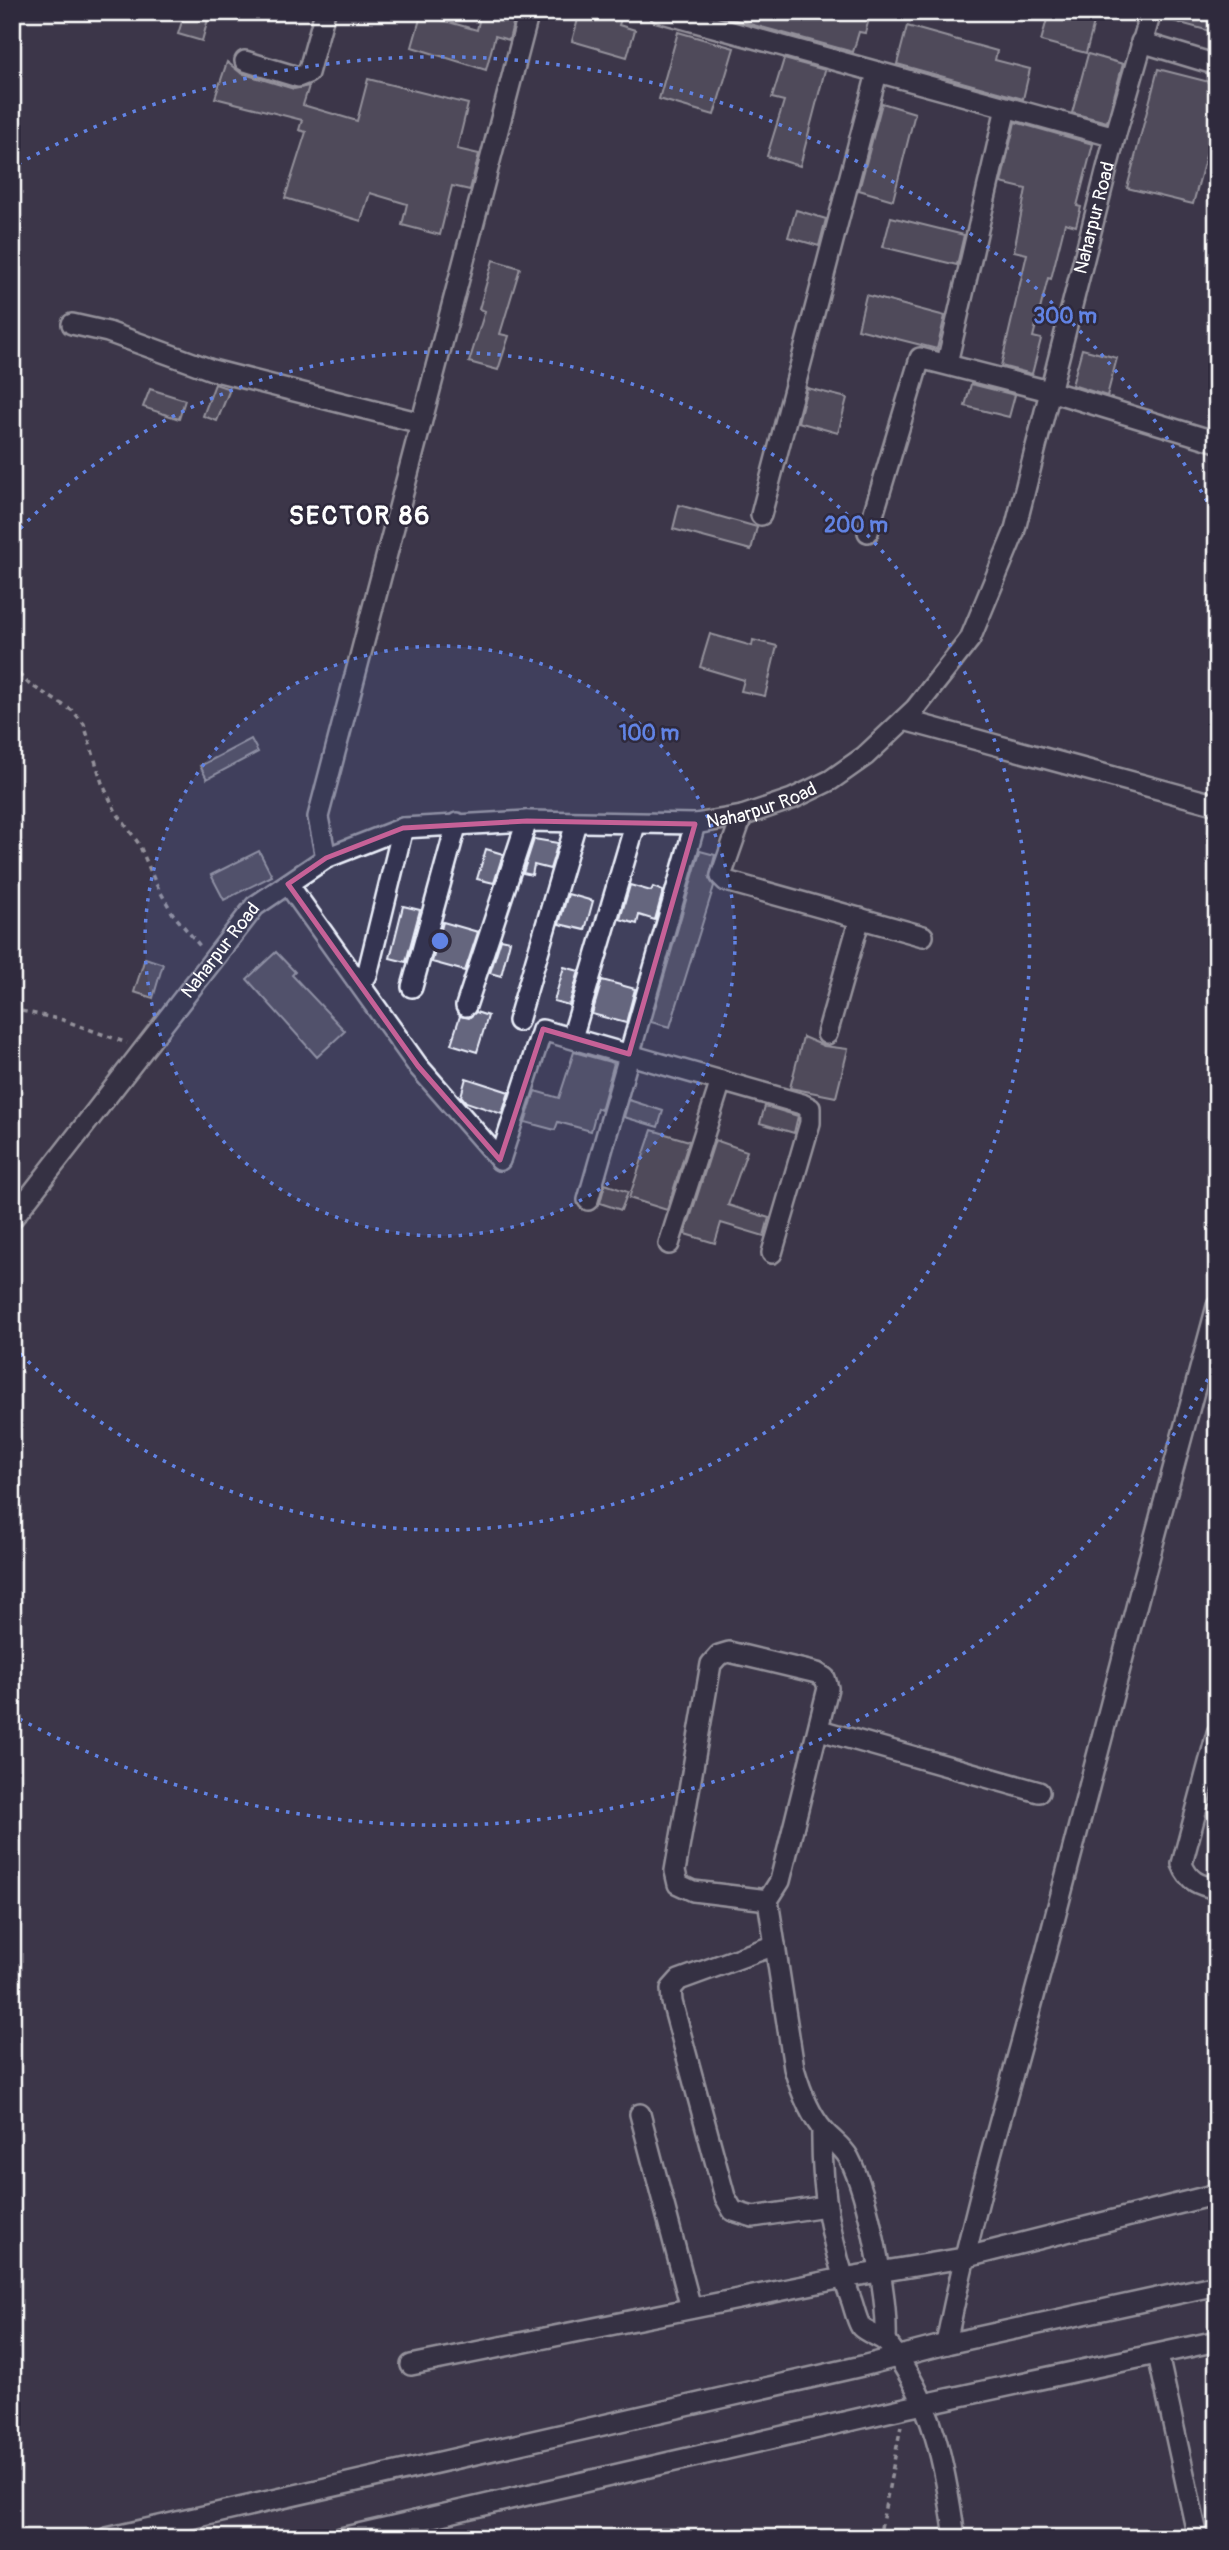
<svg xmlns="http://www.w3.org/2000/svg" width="1229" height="2550" viewBox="0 0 1229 2550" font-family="Pangolin,sans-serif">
<rect width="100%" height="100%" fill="#3c3749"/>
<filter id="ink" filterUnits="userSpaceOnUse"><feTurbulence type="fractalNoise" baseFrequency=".0143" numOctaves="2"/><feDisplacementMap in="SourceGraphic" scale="14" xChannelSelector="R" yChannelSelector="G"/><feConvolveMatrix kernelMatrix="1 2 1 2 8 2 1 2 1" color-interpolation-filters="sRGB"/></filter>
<g filter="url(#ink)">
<!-- building -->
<path fill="#666270" stroke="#fff" stroke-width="2" d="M185 12H210L202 41 178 34Z
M422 12H440L438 19 477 30 481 12H516L509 40 495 36 486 70 412 47Z
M580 12H609L622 16 619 25 635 30 627 57 572 41Z
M706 12H871L865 33 859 32 853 52Z
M1049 12H1097L1086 53 1041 41Z
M1163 12H1217V33L1162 18Z
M907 26 997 51 995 60 1030 69 1023 99 897 64Z
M678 32 734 48 714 115 659 99Z
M1088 54 1123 64 1107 122 1072 113Z
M784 59 825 70 800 166 767 156 784 101 772 98Z
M227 62 241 73 294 89 309 86 303 105 357 121 368 79 468 104 457 149 479 154 470 190 452 186 440 235 402 225 407 204 370 193 361 221 285 198 306 132 299 130 302 120 215 98Z
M1158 69 1217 84V115L1193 204 1127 188Z
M882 103 915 113 893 200 859 190Z
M1015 122 1093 144 1077 206 1081 207 1076 226 1065 223 1051 279 1048 278 1033 337 1041 339 1032 374 1001 366 1027 254 1014 251 1026 189 1001 183Z
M796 210 826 219 819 246 788 237Z
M891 217 964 235 957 265 883 247Z
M493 260 520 268 500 334 509 336 498 370 469 362 485 311 479 309Z
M866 295 945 316 937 349 858 329Z
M1082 349 1117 358 1107 396 1072 385Z
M215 384 230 389 217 421 203 416Z
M971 384 1015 395 1009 417 965 406Z
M807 388 847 398 838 433 798 422Z
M150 389 185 400 179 419 143 407Z
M679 505 757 527 751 550 673 529Z
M710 634 752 646 753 640 777 646 765 696 741 691 744 680 700 667Z
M251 739 258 752 207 779 200 766Z
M534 839 558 843 550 869 534 865 532 875 523 873Z
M486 849 503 854 494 883 477 879Z
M259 851 272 876 224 900 211 875Z
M700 851 715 855 709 878 714 886 670 1027 651 1022Z
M630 885 651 891 653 887 663 891 655 920 639 915 637 924 620 919Z
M568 894 593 901 585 930 559 924Z
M403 906 420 910 406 962 390 958Z
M443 922 478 932 465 971 432 962Z
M501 939 510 941 501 976 490 973Z
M276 952 295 972 292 975 345 1031 317 1057 247 979Z
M145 958 163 964 153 998 134 992Z
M564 967 579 971 569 1005 554 1001Z
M602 980 635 989 626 1023 592 1014Z
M476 1012 488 1016 477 1052 451 1044 460 1016 469 1018Z
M803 1037 824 1046 848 1049 836 1097 790 1088Z
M574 1052 614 1063 601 1110 597 1108 591 1131 558 1122 555 1130 525 1122 535 1091 559 1098Z
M466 1078 509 1092 502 1114 466 1102 461 1096Z
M629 1100 663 1111 658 1127 624 1117Z
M765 1106 798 1116 794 1133 760 1123Z
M652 1130 689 1141 667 1210 629 1198Z
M715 1140 747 1151 728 1205 769 1218 764 1236 721 1223 715 1243 685 1234Z
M605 1184 628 1192 621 1210 600 1203Z"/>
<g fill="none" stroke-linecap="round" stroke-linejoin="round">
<defs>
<g id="minor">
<path d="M659 12 1115 137"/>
<path d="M1141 42 1217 65"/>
<path d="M245 61 298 77 308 73 325 12"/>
<path d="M72 324 108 332 212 370 421 423"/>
<path d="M947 363 1006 108"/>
<path d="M761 515 877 73"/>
<path d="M868 532 920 358 1053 392 1217 442"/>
<path d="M904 720 1217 805"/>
<path d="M742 816 721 876 726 881 923 936"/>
<path d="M326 858 318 817 529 12"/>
<path d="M288 884 418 1066 500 1160"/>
<path d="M367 975 403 828"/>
<path d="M412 987 457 823"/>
<path d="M466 1006 527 821"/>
<path d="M518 1021 576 823"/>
<path d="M827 1034 860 918"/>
<path d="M572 1038 635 825"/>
<path d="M500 1160 542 1030 802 1104 810 1108V1123L772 1253"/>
<path d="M588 1200 695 824"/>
<path id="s1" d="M12 1219 255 906 326 858 403 828 527 821 695 824 742 816 792 799 831 780 865 756 915 709 970 639 1014 533 1115 137 1151 12"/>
<path d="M669 1244 721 1081"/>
<path d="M820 1730 1039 1792"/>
<path d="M1217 1733 1182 1864C1189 1882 1199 1885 1217 1889"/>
<path d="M768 1900 693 1891 678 1884 675 1871 711 1664 719 1655 729 1652 817 1673 825 1678 828 1688 780 1881 768 1900 794 2068C800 2089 809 2114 824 2131 832 2140 843 2147 849 2158 869 2196 888 2298 886 2341"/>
<path d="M775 1945 679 1980 671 1989 672 2002 725 2197 733 2211 753 2217 826 2206"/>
<path d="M640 2114 691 2308"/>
<path d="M822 2129C821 2189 831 2246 852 2302 854 2308 857 2321 861 2327 868 2334 881 2336 888 2344 934 2403 945 2465 955 2538"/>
<path d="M946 2344C974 2201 1018 2062 1054 1921 1107 1715 1161 1511 1217 1306"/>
<path d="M1158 2355 1198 2538"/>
<path d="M411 2365 843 2278 963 2258 1217 2194"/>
<path d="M107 2538 862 2366 946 2344 1217 2285"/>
<path d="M341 2538 905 2408 1217 2341"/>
</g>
</defs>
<!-- minor casing -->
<use href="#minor" stroke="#fff" stroke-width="24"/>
<!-- path -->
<path stroke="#fff" stroke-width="3.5" stroke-dasharray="5 5" stroke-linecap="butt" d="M12 667 29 684 73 711 84 724 102 783 116 812 139 844 156 884 173 914 201 947
M12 1009 63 1020 127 1043
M879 2538 901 2426"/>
<!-- minor -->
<use href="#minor" stroke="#2f2a3d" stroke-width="19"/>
</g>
</g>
<!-- marked area -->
<path d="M0 0H1229V2550H0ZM527 821 695 824 629 1054 543 1029 500 1160 418 1066 288 884 326 858 403 828Z" fill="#3c3749" fill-opacity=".55" fill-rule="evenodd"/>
<path fill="none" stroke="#d45d8c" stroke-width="5" stroke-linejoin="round" d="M527 821 695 824 629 1054 543 1029 500 1160 418 1066 288 884 326 858 403 828Z"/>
<!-- distance rings -->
<circle cx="440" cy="941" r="295" fill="#6183e4" fill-opacity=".12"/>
<g fill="none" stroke="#6183e4" stroke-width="3.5" stroke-dasharray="3.5 7">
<circle cx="440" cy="941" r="295"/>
<path d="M13 536A589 589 0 1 1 13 1346"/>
<path d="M1213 1370A884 884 0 0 1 18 1718M18 164A884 884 0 0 1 1213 512"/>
</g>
<g text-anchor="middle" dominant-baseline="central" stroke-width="5" stroke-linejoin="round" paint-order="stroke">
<!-- street labels -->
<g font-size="19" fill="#fff" stroke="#2f2a3d">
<text stroke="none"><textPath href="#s1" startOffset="1640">Naharpur Road</textPath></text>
<text stroke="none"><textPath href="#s1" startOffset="926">Naharpur Road</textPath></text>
<text stroke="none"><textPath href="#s1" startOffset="340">Naharpur Road</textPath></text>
</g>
<!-- district labels -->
<g font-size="26" font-weight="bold" letter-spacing="2" fill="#fff" stroke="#2f2a3d">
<text x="360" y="516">SECTOR 86</text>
</g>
</g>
<circle cx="440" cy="941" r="10" fill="#6183e4" stroke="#2f2a3d" stroke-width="3.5"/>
<g font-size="21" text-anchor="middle" font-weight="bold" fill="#6183e4" stroke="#2f2a3d" stroke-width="5" stroke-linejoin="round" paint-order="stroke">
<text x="1065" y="323">300 m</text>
<text x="856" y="532">200 m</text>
<text x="649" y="740">100 m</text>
</g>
<!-- margin -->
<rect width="1229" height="2550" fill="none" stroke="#2f2a3d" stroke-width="42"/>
<rect x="21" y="21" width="1187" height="2508" fill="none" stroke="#fff" stroke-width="2.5" filter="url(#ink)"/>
</svg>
